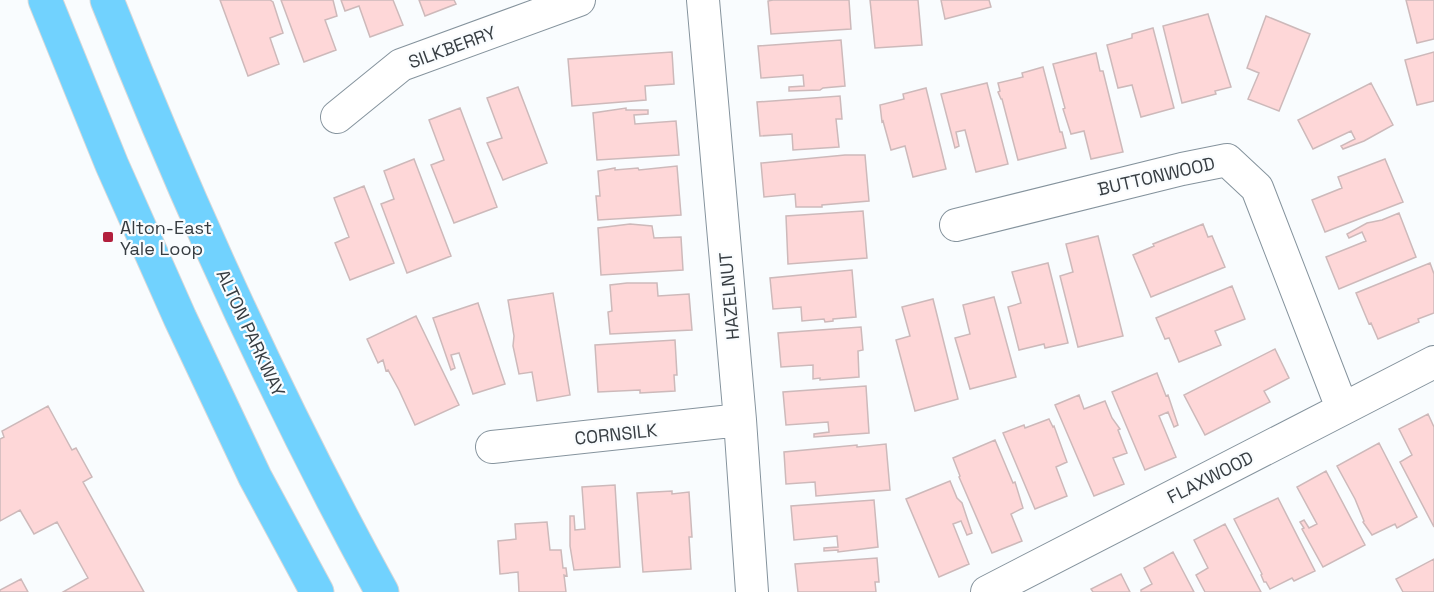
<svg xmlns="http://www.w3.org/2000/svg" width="1434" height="592" viewBox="0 0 1434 592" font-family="'Space Grotesk',sans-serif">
<rect width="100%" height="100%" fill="#f9fcfe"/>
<!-- building -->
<path fill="#fed7d8" stroke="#cdb9ba" stroke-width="1.5" d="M220 0H270L273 2 283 33 270 38 279 64 248 76Z
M281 0H333L337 16 325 20 336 50 304 62Z
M341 0H393L403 25 370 37 359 6 345 11Z
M419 0H454L456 4 425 16Z
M773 0H849L851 29 771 34 768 1Z
M870 0H918L922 45 875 48Z
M941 0H989L991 7 945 19Z
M1406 0H1434V39L1417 43Z
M1208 14 1231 87 1215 91 1216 94 1182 103 1163 26Z
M1266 16 1310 34 1279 111 1248 99 1259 73 1247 68Z
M1153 28 1174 108 1141 117 1132 85 1118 88 1107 45 1132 38V34Z
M841 40 845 86 823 88 820 90 789 91V87L804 86 803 75 761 78 758 46Z
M672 52 674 84 645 86 646 100 572 106 568 59Z
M1434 52V101L1417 105 1405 60Z
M1096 53 1100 71H1103L1123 152 1091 159 1084 131 1071 134 1063 109 1065 108 1053 64Z
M1043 67 1060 132H1062L1066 148 1018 160 1002 99H1001L998 92 1000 91 998 83 1023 77 1022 73Z
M987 83 1008 164 976 172 965 130 956 132 959 146 955 148 941 94Z
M1371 83 1393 125 1364 141 1343 149 1341 146 1355 139 1351 131 1313 149 1298 120Z
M518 87 547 163 503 180 487 143 502 138 487 98Z
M926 88 946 169 913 177 905 146 891 150 883 121 882 122 880 105 904 99 903 94Z
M840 96 842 119H836L839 147 793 150 792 134 760 136 757 102Z
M460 108 497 207 454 223 431 165 444 160 429 120Z
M626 108V110H648V114L634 115 635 124 676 121 679 155 597 160 593 113Z
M845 155H865L869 201 822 205V207H796L795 194 764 197 761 163Z
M414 159 451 256 407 273 381 204 394 199 384 171Z
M1385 159 1403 202 1325 232 1312 200 1342 188 1338 177Z
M677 166 681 215 598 220 596 196H600L598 171 615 168V170L638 168 639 170Z
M364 186 394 263 350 280 335 243 349 237 334 198Z
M863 211 867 258 788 264 786 216Z
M1399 213 1416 257 1339 289 1326 257 1366 241 1362 232 1349 238 1347 234 1367 223 1382 220Z
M630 224 652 226 654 238 681 237 683 270 601 275 598 228Z
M1203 224 1208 237 1212 236 1225 267 1151 297 1133 255 1154 246 1153 244Z
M1098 236 1123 336 1078 347 1060 276 1073 272 1066 244Z
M1048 263 1068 343 1045 348 1044 344 1019 350 1008 307 1021 303 1012 272Z
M1430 263 1434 274V313L1418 319 1419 322 1378 339 1371 323 1369 324 1356 293Z
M852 270 856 317 833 319V321L825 322 824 319 802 321 801 307 773 309 770 278Z
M627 283H657L658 296 689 294 692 330 610 334 608 312 612 311 610 285Z
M1232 286 1245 319 1215 331 1221 345 1179 362 1169 338 1165 339 1156 318Z
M553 293 570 395 537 401 532 372 519 374 513 346 514 336 508 300Z
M994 297 1016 377 970 389 955 338 970 334 963 305Z
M933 299 958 399 915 411 896 340 910 336 902 307Z
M478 303 505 384 473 394 459 353 451 355 455 368 451 370 433 318Z
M416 316 459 405 415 425 399 390 388 370 386 371 383 360 378 363 367 339Z
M861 327 863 350 858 351 859 377 820 380V378L813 379V365L781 367 778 333Z
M675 340 677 375H674L675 391 640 393V390L598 392 595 345Z
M1275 349 1289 378 1264 391 1270 402 1205 435 1184 395Z
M1157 373 1166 396 1168 395 1178 425 1174 427 1168 412 1159 416 1176 457 1145 470 1112 392Z
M866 386 869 433 814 437V434L829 432 828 422 786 425 783 392Z
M1079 395 1084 409 1105 401 1112 418 1120 429 1118 430 1127 453 1113 458 1124 484 1094 496 1055 405Z
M48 406 72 450 76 448 92 477 83 482 144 592H63L88 578 57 522 34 534 20 510 0 521V439L4 437 2 431Z
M1428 414 1434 427V527L1400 462 1412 455 1399 429Z
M1049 419 1053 427 1054 426 1067 462 1056 467 1067 496 1035 509 1003 433 1024 425 1025 428Z
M995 440 1013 483 1015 482 1023 508 1011 514 1022 541 992 553 959 477 960 476 953 458Z
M1379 443 1417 517 1397 528 1395 524 1372 535 1363 522 1364 521 1355 499 1337 466Z
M886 444 890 490 816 496 815 482 786 484 784 452 857 445V447Z
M1326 471 1365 545 1323 567 1302 529 1304 528 1300 522 1304 520 1309 528 1317 524 1297 487Z
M950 481 957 498 962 503 972 533 967 535 961 521 953 524 969 564 939 577 906 499Z
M615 485 620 567 574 570 570 546V516H574L575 530 585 529 582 487Z
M672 491V494L689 492 692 537H689L691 569 643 572 637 493Z
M1278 498 1315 571 1294 581 1292 578 1270 589 1266 582H1264L1261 575 1262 574 1234 519Z
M874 500 878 547 838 552V550L824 551V548L838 547 837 536 794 540 791 506Z
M547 522 550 550H561L563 568H566L567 576 564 575 566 592H519L518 572 500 574 498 541 516 539 515 524Z
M1225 524 1261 592H1205L1196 575 1208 568 1194 540Z
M1173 552 1194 592H1141V590L1152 584 1144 568Z
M877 558 879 582H875L876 592H798L795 564Z
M1434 559V592H1403L1396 579Z
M1121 574 1130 592H1093L1091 589Z
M21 579 28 592H0V590Z"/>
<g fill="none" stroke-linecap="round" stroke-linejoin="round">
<defs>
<path id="minor" d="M703 0 740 420 752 592
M337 117 401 65 579 0
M956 225 1182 169 1227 160 1257 188 1342 408
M492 447 740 420
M987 592 1434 362"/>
<path id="major" d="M45 0 112 165 180 318 255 477 317 592
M107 0C187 202 277 401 382 592"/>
</defs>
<!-- minor casing -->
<use href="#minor" stroke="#85939d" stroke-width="34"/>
<!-- major casing -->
<use href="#major" stroke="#d7d8d9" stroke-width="35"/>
<!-- minor -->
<use href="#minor" stroke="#fff" stroke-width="32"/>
<!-- major -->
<use href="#major" stroke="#71d2fe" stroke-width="33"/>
</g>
<!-- markers -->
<rect fill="#b21f3d" stroke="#f9fcfe" stroke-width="2" x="102" y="231" width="12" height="12" rx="3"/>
<g text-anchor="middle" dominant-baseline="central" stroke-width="4.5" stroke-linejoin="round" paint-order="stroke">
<!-- street labels -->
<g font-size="18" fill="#373d42" stroke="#f9fcfe">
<text transform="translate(452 47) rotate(-20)">SILKBERRY</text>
<text transform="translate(1156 176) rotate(-13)">BUTTONWOOD</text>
<text transform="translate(729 296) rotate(-95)">HAZELNUT</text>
<text transform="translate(251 333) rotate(65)">ALTON PARKWAY</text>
<text transform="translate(616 434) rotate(-6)">CORNSILK</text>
<text transform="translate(1210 477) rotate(-27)">FLAXWOOD</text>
</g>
<!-- poi labels -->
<g font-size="18" fill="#373d42" stroke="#f9fcfe" text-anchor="start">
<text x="120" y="227">Alton-East<tspan x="120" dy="21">Yale Loop</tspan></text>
</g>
</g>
</svg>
